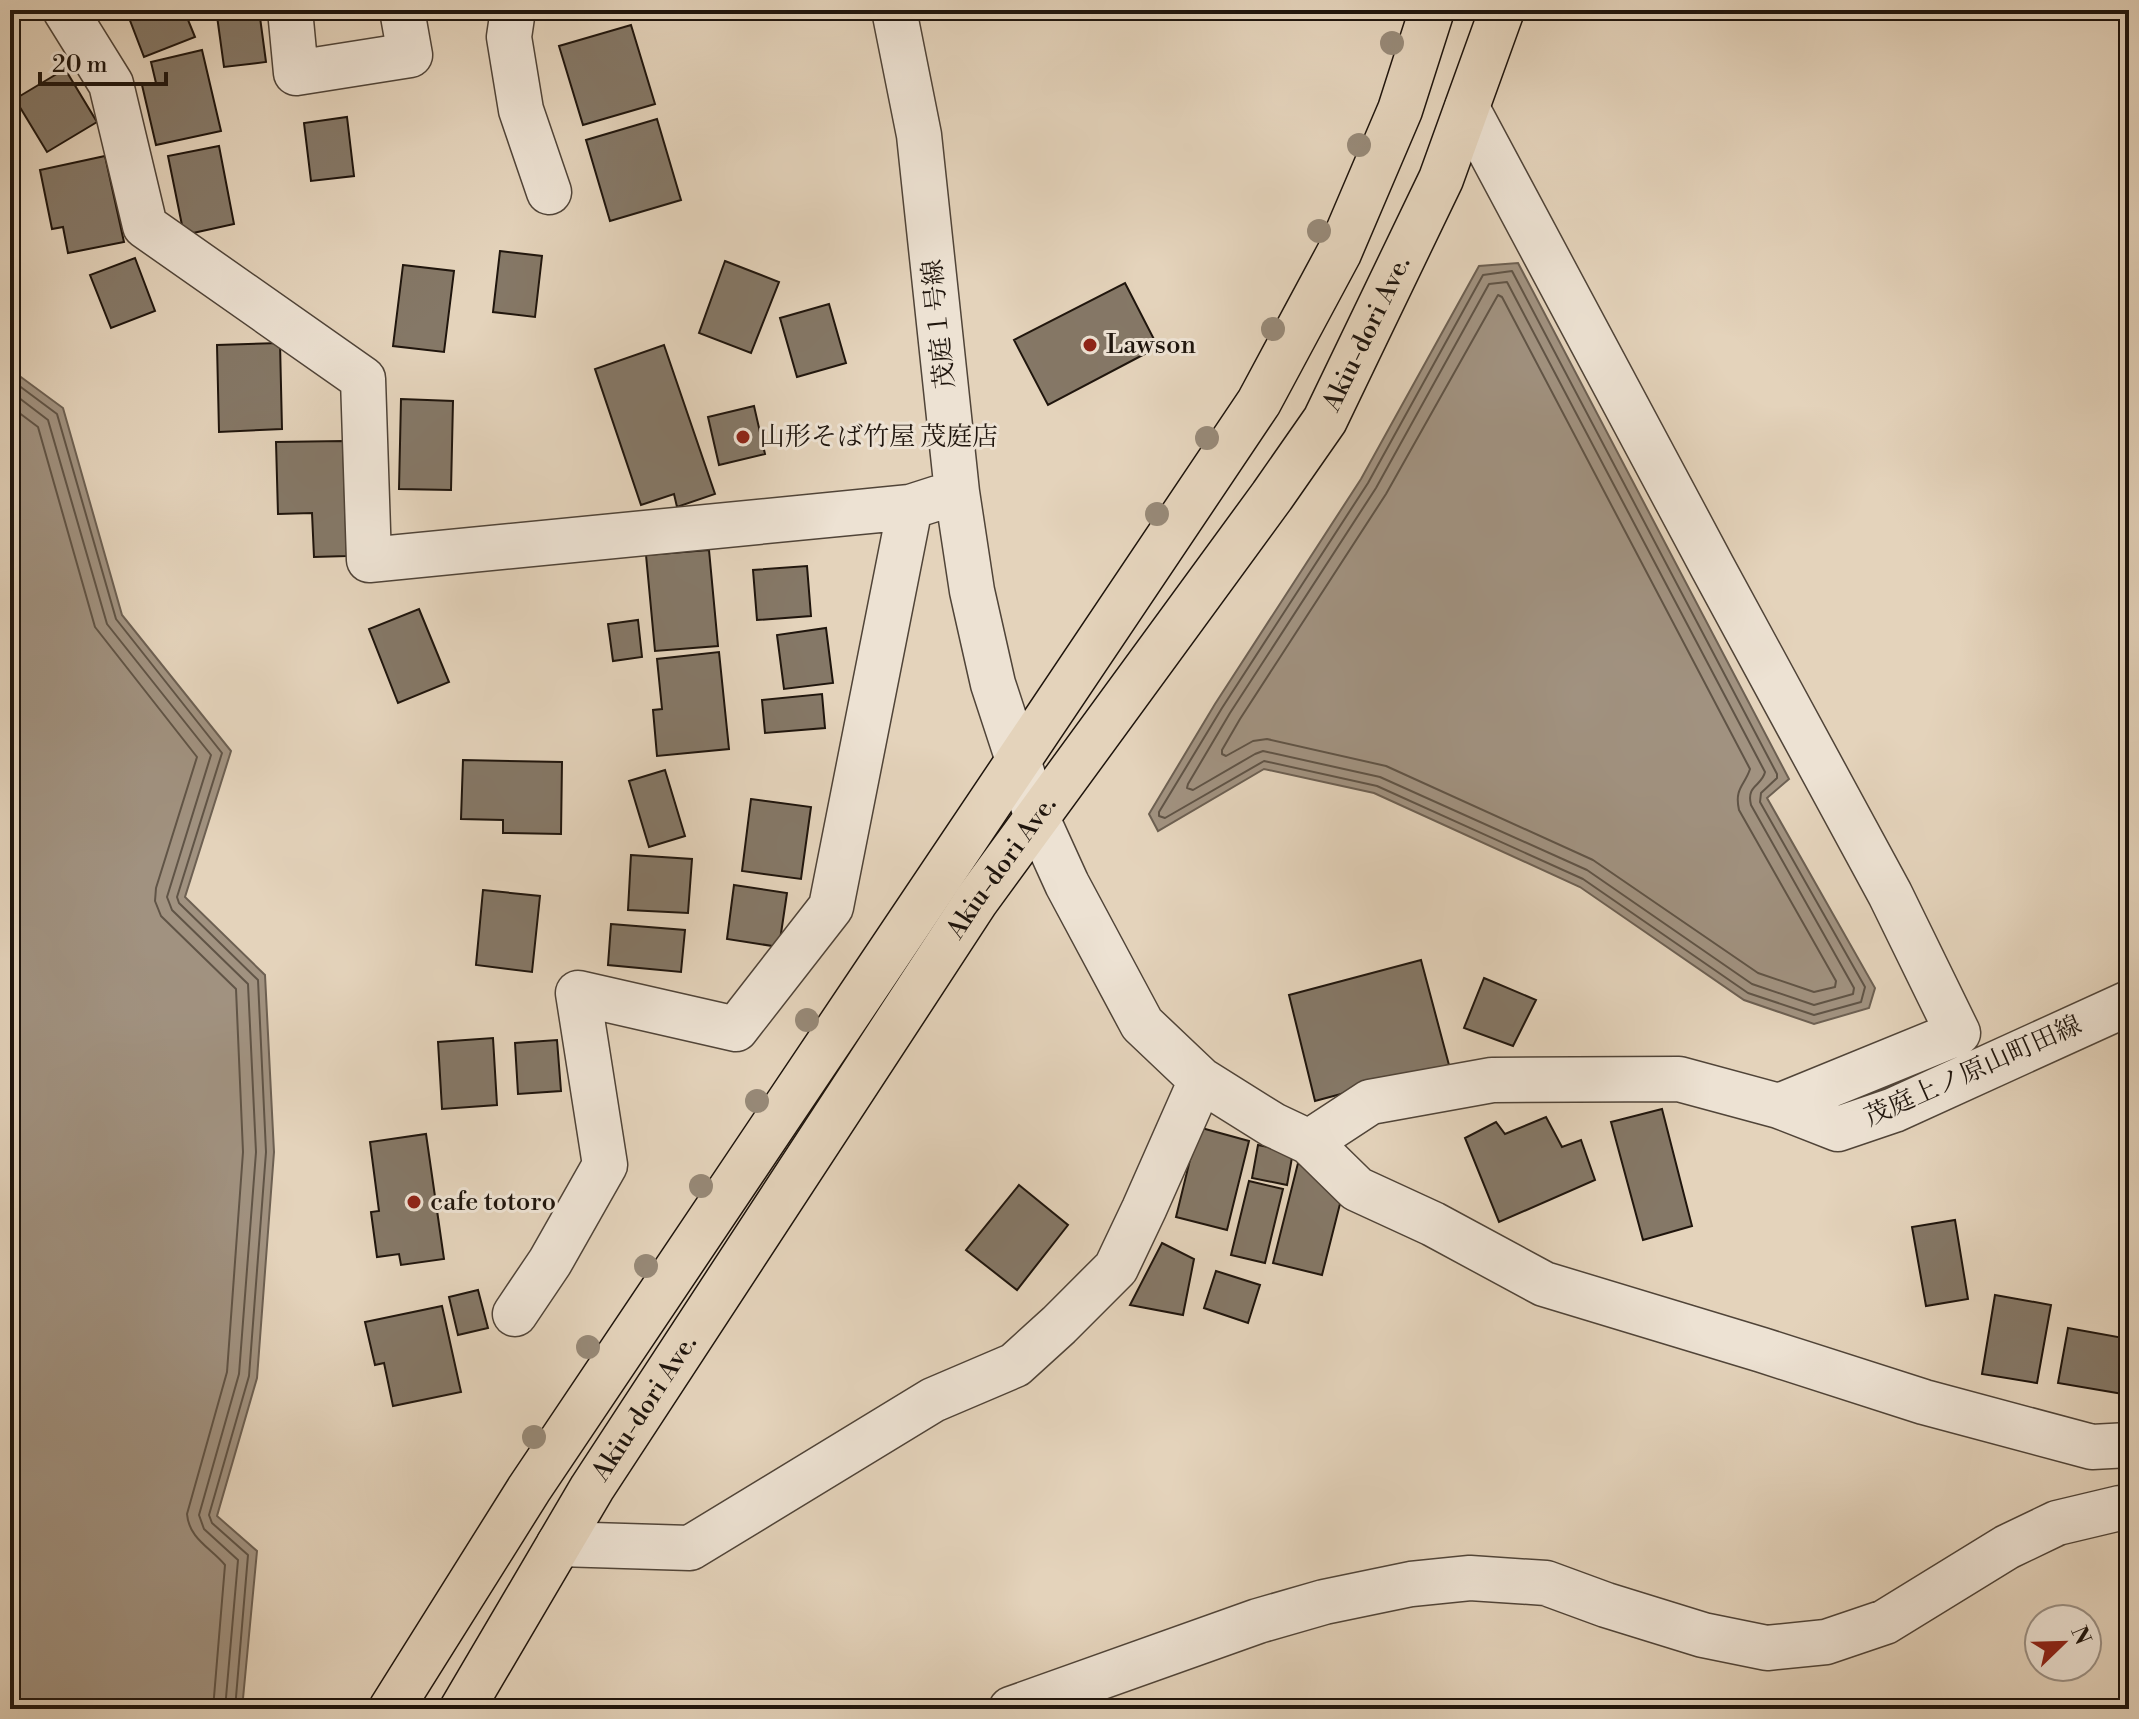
<svg xmlns="http://www.w3.org/2000/svg" width="2139" height="1719" viewBox="0 0 2139 1719" font-family="'Libre Bodoni','Noto Serif JP',serif">
<rect width="100%" height="100%" fill="#e4d3bb"/>
<filter id="stains"><feTurbulence type="fractalNoise" baseFrequency=".0025" numOctaves="4"/><feColorMatrix values="0 0 0 0 .2 0 0 0 0 .09 0 0 0 0 .02 0 0 0 .5 -.17"/></filter>
<radialGradient id="worn" r=".72"><stop offset=".6" stop-color="#630" stop-opacity="0"/><stop offset="1" stop-color="#630" stop-opacity=".3"/></radialGradient>
<!-- water -->
<path fill="#a19280" stroke="#6d6052" stroke-width="2" d="M1518 263 1789 779 1767 798 1875 988 1869 1008 1814 1024 1744 1000 1580 887 1374 793 1264 769 1158 831 1149 814 1215 704 1361 479 1479 266Z
M10 369 63 408 122 615 231 751 185 897 265 975 274 1152 257 1378 217 1516 257 1551 242 1709H10Z"/>
<g fill="none" stroke-linecap="round" stroke-linejoin="round">
<!-- shore -->
<path stroke="#605446" stroke-width="2" d="M1512 271 1777 774V778L1761 793 1760 802 1865 987 1861 1002 1814 1015 1748 993 1583 879 1377 786 1264 761 1165 818 1159 816V812L1222 708 1368 483 1483 275Z
M1507 282 1765 772C1762 786 1746 785 1751 805L1854 988 1853 994 1814 1005 1752 984 1587 870 1380 777 1263 751 1255 754 1193 790 1187 788 1188 784 1230 713 1376 488 1489 284Z
M1498 295 1502 297 1750 769C1745 785 1734 788 1739 810L1836 981 1835 987 1814 992 1758 973 1593 860 1386 766 1267 739 1253 741 1226 756 1222 754V750L1240 719 1386 494Z
M10 379 57 414 116 619 222 753 177 897 179 903 258 980 266 1152 249 1376 209 1515 212 1523 248 1555 235 1709
M10 391 48 420 107 624 211 755 167 897 172 910 248 984 256 1152 239 1374 199 1515 204 1529 238 1560 225 1709
M10 406 38 427 95 627 197 757 156 888 155 901 161 916 236 989 243 1152 227 1372 187 1514C189 1539 211 1548 225 1565L213 1709"/>
</g>
<!-- building -->
<path fill="#857867" stroke="#1f150d" stroke-width="2" d="M126 10H184L195 37 144 57Z
M259 10 266 62 224 67 217 16Z
M631 25 655 104 583 125 559 46Z
M202 50 221 131 156 145 142 85 156 83 151 62Z
M65 69 97 122 47 152 15 99Z
M347 117 354 176 311 181 304 123Z
M657 119 681 200 610 221 586 140Z
M219 146 234 224 184 235 168 156Z
M105 156 124 242 68 253 63 227 52 229 40 170Z
M500 251 542 256 535 317 493 312Z
M135 258 155 311 111 328 90 275Z
M725 261 779 282 751 353 699 333Z
M403 265 454 271 444 352 393 346Z
M1125 283 1158 347 1048 405 1014 340Z
M829 304 846 363 797 377 780 318Z
M280 343 282 429 219 432 217 345Z
M664 345 715 494 677 507 674 494 641 505 595 369Z
M401 399 453 401 451 490 399 489Z
M754 406 765 454 719 465 708 417Z
M343 441 347 556 314 557 312 513 278 514 276 442Z
M709 550 718 646 655 651 646 555Z
M807 566 811 616 757 620 753 570Z
M419 609 449 682 398 703 369 629Z
M638 620 642 657 613 661 608 624Z
M826 628 833 683 784 689 777 635Z
M719 652 729 749 657 756 653 710 662 709 657 659Z
M822 694 825 728 765 733 762 700Z
M463 760 562 762 561 834 503 833V820L461 819Z
M665 770 685 836 649 847 629 781Z
M751 799 811 807 801 879 742 871Z
M631 855 692 859 688 913 628 910Z
M734 885 787 893 779 947 727 939Z
M483 890 540 896 532 972 476 965Z
M611 924 685 930 681 972 608 965Z
M1421 960 1449 1065 1315 1101 1289 995Z
M1484 978 1536 1000 1513 1046 1464 1028Z
M493 1038 497 1105 442 1109 438 1042Z
M557 1040 561 1091 518 1094 515 1043Z
M1662 1109 1692 1226 1643 1240 1611 1122Z
M1546 1117 1562 1147 1581 1140 1595 1180 1499 1222 1465 1138 1496 1122 1505 1134Z
M1198 1127 1249 1141 1227 1230 1176 1217Z
M426 1134 444 1259 401 1265 399 1254 377 1257 371 1212 379 1211 370 1142Z
M1258 1145 1293 1152 1287 1185 1252 1178Z
M1298 1163 1343 1192 1322 1275 1273 1263Z
M1249 1181 1283 1189 1265 1263 1231 1255Z
M1019 1185 1068 1225 1017 1290 966 1250Z
M1955 1220 1968 1299 1926 1306 1912 1227Z
M1162 1243 1194 1259 1183 1315 1130 1305Z
M1216 1271 1260 1285 1248 1323 1204 1308Z
M478 1290 488 1328 458 1335 449 1297Z
M1995 1295 2051 1305 2037 1383 1982 1374Z
M442 1306 461 1392 393 1406 384 1363 375 1365 365 1322Z
M2068 1328 2129 1339V1395L2058 1383Z"/>
<g fill="none" stroke-linecap="round" stroke-linejoin="round">
<defs>
<path id="minor" d="M65 10 111 84 145 226 363 379 369 560 910 507
M290 10 296 73 410 55 402 10
M513 10 509 37 521 110 549 192
M894 10 919 135 957 492 972 591 993 684 1037 818 1067 884 1142 1024 1201 1080 1273 1125 1309 1142 1357 1189 1433 1224 1544 1284 1762 1350 1924 1402 2092 1447 2129 1445
M1467 108 1713 568 1890 894 1958 1033 1779 1106
M1309 1142 1370 1102 1492 1080 1679 1079 1779 1106 1838 1129 1894 1110 2129 1003
M515 1314 550 1262 605 1165 578 993 736 1029 831 907 910 507 938 498
M559 1544 690 1548 933 1400 1015 1365 1059 1325 1116 1268 1144 1209 1201 1080
M1011 1709 1258 1621 1324 1602 1411 1584 1470 1578 1546 1583 1606 1605 1703 1635 1767 1648 1826 1642 1885 1622 2007 1547 2057 1523 2120 1508H2129"/>
<g id="highway">
<path d="M391 1709 529 1489 1259 402 1339 253 1400 110 1432 10"/>
<path id="s1" d="M462 1709 592 1488 976 901 1272 496 1325 420 1441 179 1502 10"/>
</g>
</defs>
<!-- minor casing -->
<use href="#minor" stroke="#504438" stroke-width="47"/>
<!-- highway casing -->
<use href="#highway" stroke="#1f150d" stroke-width="47"/>
<!-- minor -->
<use href="#minor" stroke="#ede2d3" stroke-width="44"/>
<!-- highway -->
<use href="#highway" stroke="#e4d3bb" stroke-width="44"/>
</g>
<!-- trees -->
<g fill="#978977">
<circle cx="1392" cy="43" r="12"/>
<circle cx="1359" cy="145" r="12"/>
<circle cx="1319" cy="231" r="12"/>
<circle cx="1273" cy="329" r="12"/>
<circle cx="1207" cy="438" r="12"/>
<circle cx="1157" cy="514" r="12"/>
<circle cx="807" cy="1020" r="12"/>
<circle cx="757" cy="1101" r="12"/>
<circle cx="701" cy="1186" r="12"/>
<circle cx="646" cy="1266" r="12"/>
<circle cx="588" cy="1347" r="12"/>
<circle cx="534" cy="1437" r="12"/>
</g>
<!-- markers -->
<g fill="#8f2418" stroke="#ede2d3" stroke-width="3">
<circle cx="1090" cy="345" r="8"/>
<circle cx="743" cy="437" r="8"/>
<circle cx="414" cy="1202" r="8"/>
</g>
<g text-anchor="middle" dominant-baseline="central" stroke-width="6" stroke-linejoin="round" paint-order="stroke">
<!-- street labels -->
<g font-size="26" fill="#1f150d" stroke="#ede2d3">
<text transform="translate(939 324) rotate(-96)">茂庭１号線</text>
<text stroke="none"><textPath href="#s1" startOffset="1648">Akiu-dori Ave.</textPath></text>
<text stroke="none"><textPath href="#s1" startOffset="1000">Akiu-dori Ave.</textPath></text>
<text transform="translate(1973 1071) rotate(-24)">茂庭上ノ原山町田線</text>
<text stroke="none"><textPath href="#s1" startOffset="352">Akiu-dori Ave.</textPath></text>
</g>
<!-- poi labels -->
<g font-size="26" fill="#1f150d" stroke="#ede2d3" text-anchor="start">
<text x="1106" y="345">Lawson</text>
<text x="759" y="437">山形そば竹屋 茂庭店</text>
<text x="430" y="1202">cafe totoro</text>
</g>
</g>
<!-- margin -->
<rect width="2139" height="1719" fill="none" stroke="#e4d3bb" stroke-width="40"/>
<rect x="12" y="12" width="2115" height="1695" fill="none" stroke="#1f150d" stroke-width="4"/>
<rect x="20" y="20" width="2099" height="1679" fill="none" stroke="#1f150d" stroke-width="2"/>
<!-- north arrow -->
<g transform="translate(2063 1643) rotate(67)"><circle r="38" fill="#ede2d3" stroke="#9b9084" stroke-width="2"/>
<path d="M0-6L14 30L0 20L-14 30Z" fill="#8f2418"/>
<text y="-12" font-size="22" font-weight="bold" text-anchor="middle" fill="#1f150d">N</text>
</g>
<!-- scale -->
<path d="M40 72v12h126v-12" fill="none" stroke="#1f150d" stroke-width="4"/>
<text x="52" y="72" font-size="24" fill="#1f150d" stroke="#ede2d3" stroke-width="6" paint-order="stroke">20 m</text>
<rect width="100%" height="100%" filter="url(#stains)"/>
<rect width="100%" height="100%" fill="url(#worn)"/>
</svg>
